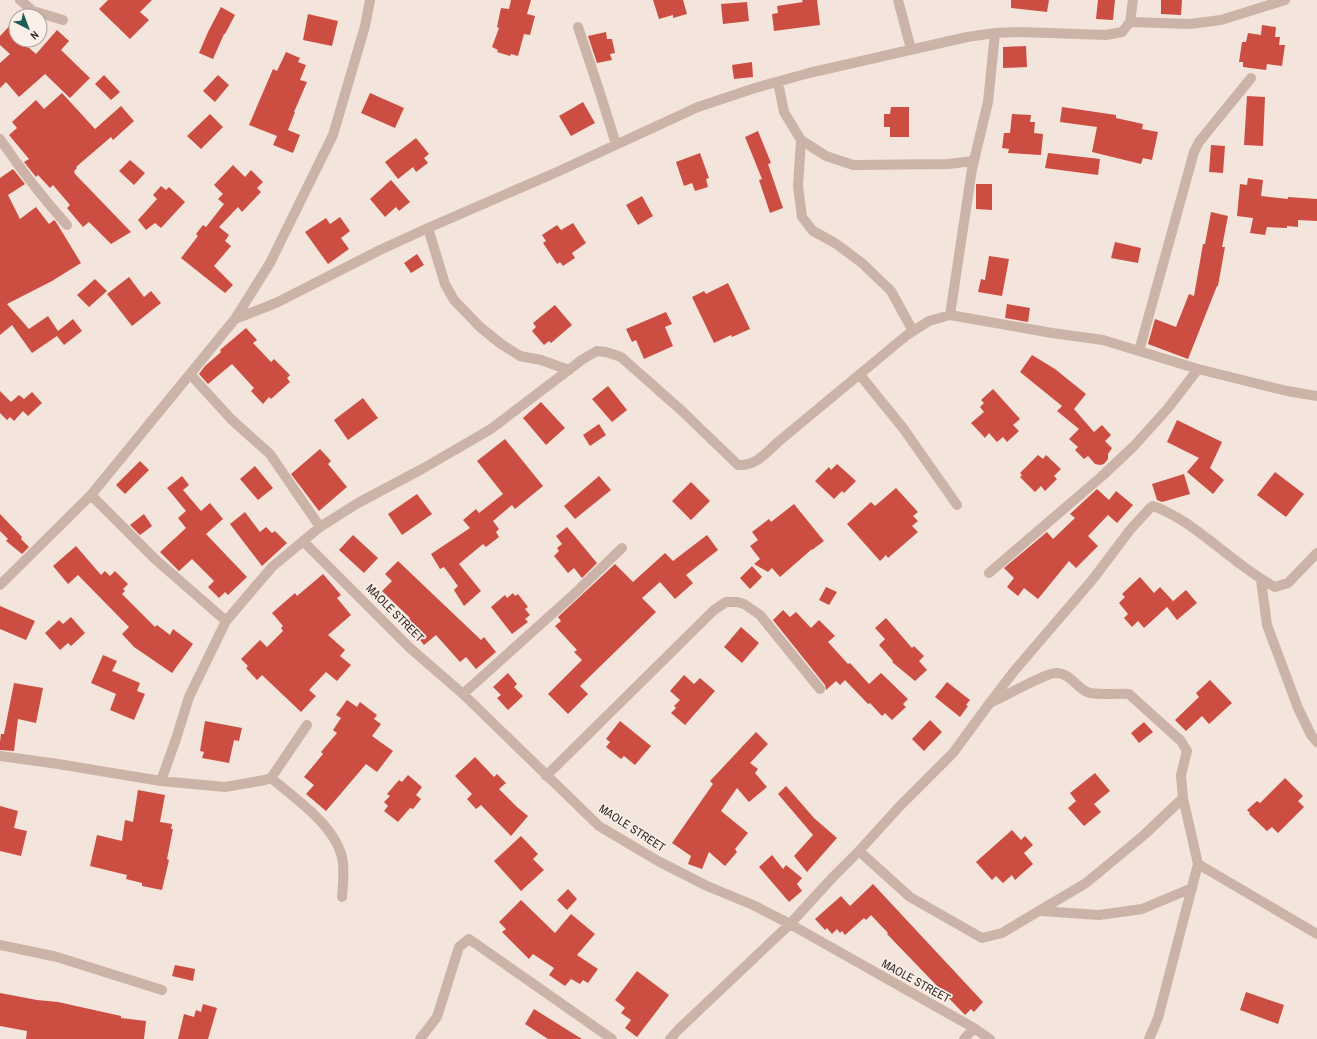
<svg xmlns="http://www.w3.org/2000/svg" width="1317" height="1039" viewBox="0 0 1317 1039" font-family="'Archivo Narrow',sans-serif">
<rect width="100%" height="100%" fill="#f3e5dc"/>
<!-- building -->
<path fill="#cc4e42" d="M108 0H152L140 12 149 20 130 39 99 9Z
M511 0H531L527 14 535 16 530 35 524 34 518 56 511 54 510 56 497 52 498 50 492 47 499 28 497 27 501 8 509 9Z
M653 0H683L687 14 673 18V15L659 19Z
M802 0H817L820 25 774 31 772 14 778 13 777 6 803 2Z
M1011 0H1049L1047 12 1011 8Z
M1098 0H1115L1113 20 1096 19Z
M1161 0H1182L1181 15 1161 14Z
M747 2 749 21 723 24 721 4Z
M221 7 235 15 225 34H224L213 59 199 53 208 32Z
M308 14 338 21 332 46 303 40Z
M16 19V40H20L36 54 57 30 69 41 61 50 90 78 70 98 45 74 19 97 6 82 0 88V63L10 54 0 45V36Z
M1262 25 1276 27 1275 37H1280L1279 45H1285L1282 66 1267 64 1266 70 1243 67V62H1239L1242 42H1246L1248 33 1261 35Z
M606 32 607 39H612L615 53 610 54 612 60 597 63 588 36Z
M1026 46 1027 67 1003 68V47Z
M286 52 300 58 298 62 306 65 300 80 307 82 294 112H295L288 130 300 135 293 153 273 145 277 136 249 125 273 69 277 71Z
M752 62 753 77 734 79 732 65Z
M104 75 120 92 111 100 95 84Z
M218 75 229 85 215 102 203 91Z
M62 93 95 129 121 106 134 121 113 140 111 137 76 167 77 168 74 171 75 174 131 232 111 244 89 222 83 227 67 208 70 205 53 185 50 188 38 175 36 177 24 162 29 159 9 135 17 128 12 122 36 100 44 109Z
M370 93 404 108 395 128 361 113Z
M1247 96 1265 97 1263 146 1244 145Z
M583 102 595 123 571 136 559 116Z
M891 107H909V137H890V127H884V114H890Z
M1062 107 1116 115V118L1143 124 1142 129 1158 132 1152 160 1143 158 1141 164 1092 152 1097 127 1060 122Z
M210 114 223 127 201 149 187 136Z
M1012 114 1031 115 1030 122H1035L1034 133 1043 134 1041 155 1008 153 1009 149 1002 148 1004 133H1010Z
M758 131 771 163 768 164 783 208 770 213 759 180 762 179 745 137Z
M416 138 429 154 424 158 428 163 416 172 413 167 398 179 385 162Z
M1211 145 1225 146 1223 173 1209 172Z
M700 153 709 178 706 179 708 187 695 191 692 183 684 186 676 162Z
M1048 153 1100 159 1098 175 1045 168Z
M130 160 145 173 134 185 119 171Z
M233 165 245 177 251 170 263 182 257 188 261 192 242 212 238 207 219 227 229 235 225 241 231 246 214 266 233 285 225 293 181 258 198 236 196 234 203 225 206 227 224 204 218 199 223 194 214 185Z
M13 169 25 184 8 195 20 219 36 207 49 224 54 220 56 222 81 263 52 281 7 304 29 329 48 316 58 331 73 319 82 331 64 345 57 336 32 353 12 325 0 335V178Z
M1248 178 1263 180 1261 196 1288 199V197L1317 199V221L1298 220V227L1287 226V228L1267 227 1265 235 1250 233 1253 218 1237 216 1240 184 1247 185Z
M391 180 410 202 399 211 396 207 385 217 370 199Z
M976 184H992V210L976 209Z
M161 186 166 190 169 187 185 202 161 228 155 223 146 230 138 220 157 199 153 195Z
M642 196 653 216 638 225 626 205Z
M1211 212 1228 216 1222 247H1225L1218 286H1217L1188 359 1148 344 1155 319 1176 327 1189 294 1194 296 1203 244H1205Z
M340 217 350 231 341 238 349 249 328 264 305 232 326 218 330 224Z
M573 223 586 243 572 253 575 258 563 266 560 262 557 264 543 243 546 241 542 235 557 225 561 230Z
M1115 242 1141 248 1138 263 1111 258Z
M417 254 424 265 411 273 404 263Z
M989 256 1009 259 1002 296 978 292 981 279 985 280Z
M129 277 144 297 151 291 161 303 132 326 107 294Z
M95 279 107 291 89 307 77 295Z
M728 283 750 329 732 337 731 335 714 343 692 297 704 291 706 294Z
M1007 304 1030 308 1028 322 1005 318Z
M555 305 572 325 551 343 549 341 544 345 532 331 536 327 533 323Z
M666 312 672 324 665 327 673 346 644 359 636 340 632 342 626 329Z
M246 328 257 340 253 343 271 362 274 359 290 375 287 378 290 382 271 399 269 397 263 404 251 391 254 388 232 364 208 384 199 374 205 366 221 352 220 350Z
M1032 355 1055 369 1086 394 1074 409 1094 432 1102 425 1111 435 1105 441 1112 448 1108 454V459L1104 464 1100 465 1095 464 1088 456 1084 459 1075 450 1078 447 1069 439 1079 429 1057 411 1062 406 1020 372Z
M608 386 627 410 612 422 592 399Z
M993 389 1020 419 1013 425 1019 431 1007 442 1003 437 997 442 989 433 985 438 971 423 984 412 980 407 984 403 981 400Z
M0 391 11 402 19 395 24 399 32 392 42 403 28 416 23 411 14 421 10 417 7 420 0 413Z
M363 398 378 418 348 440 334 420Z
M541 402 565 428 546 445 523 418Z
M1177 420 1222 442 1210 468 1224 480 1213 494 1187 472 1199 458 1167 442Z
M599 424 606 435 590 446 583 435Z
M505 439 543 486 515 509 512 505 493 521 499 529 496 532 499 537 486 547 483 544 459 564 481 591 464 606 454 590 458 586 444 567 440 569 431 554 470 528 463 520 476 509 479 513 503 494 477 461Z
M320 449 331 461 328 464 347 487 319 511 291 474Z
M1038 455 1043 459 1046 455 1061 469 1054 476 1057 479 1045 491 1041 486 1035 492 1020 477 1022 475 1020 473Z
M140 461 149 470 125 494 116 485Z
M837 464 856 481 844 493 842 491 834 499 815 481 829 467 831 470Z
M255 466 273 488 258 500 240 479Z
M1275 472 1304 494 1286 517 1257 495Z
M1184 474 1190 494 1162 502 1157 500 1152 484Z
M182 476 189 485 183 490 201 511 210 503 223 519 206 534 247 577 228 595 225 592 219 598 208 587 214 581 192 559 179 571 160 552 186 528 178 518 186 511 167 488Z
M599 476 611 490 575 519 564 506Z
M691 482 710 501 691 520 672 501Z
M896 488 918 512 913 516 918 521 912 526 918 532 888 558 886 555 880 561 847 524 871 502 875 506Z
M1097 489 1109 500 1116 491 1133 505 1117 523 1108 515 1088 536 1098 546 1076 568 1069 561 1038 599 1024 588 1018 596 1007 587 1014 578 1004 568 1047 532 1053 539 1075 518 1070 514Z
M417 494 432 514 402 535 388 514Z
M794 504 824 541 812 550V549L780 577 772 568 768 572 754 564 760 559 750 546 758 540 752 532 769 519 771 522Z
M245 512 260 532 266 527 272 533 275 531 287 543 262 566 230 524Z
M0 514 22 537 21 539 29 547 22 554 6 541 8 539 0 531Z
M144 514 152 526 140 535 130 525Z
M567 527 597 563 582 578 574 568 568 573 554 556 559 551 557 548 562 544 556 536Z
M353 535 378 558 364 573 339 550Z
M707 535 718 550 686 575 693 583 675 599 660 582 642 598 656 612 580 686 588 694 568 714 548 694 582 660 574 652 577 650 555 626 561 621 558 617 615 564 633 582 665 553 673 561Z
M76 546 101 575 105 571 110 576 115 571 128 584 123 589 125 591 122 594 155 627 157 625 170 635 173 629 193 644 172 673 134 647 122 634 129 627 78 575 68 584 53 566Z
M398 561 481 640 484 637 496 652 476 669 466 657 460 662 436 635 424 645 416 635 418 634 407 621 410 618 382 591 392 581 385 574Z
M752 566 762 577 750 589 740 578Z
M323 574 341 595 337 598 351 615 328 635 345 650 340 656 351 665 337 681 326 672 309 690 316 696 301 712 262 675 257 680 246 668 248 666 241 659 260 640 267 647 283 631 281 628 283 626 272 613 295 593 297 596Z
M1140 577 1154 593 1160 587 1173 601 1171 603 1186 590 1197 603 1177 620 1167 607 1144 628 1138 621 1132 627 1124 618 1128 614 1119 603 1125 597 1122 594Z
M826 587 837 592 829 605 819 600Z
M513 593 515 596 518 594 528 607 525 609 530 615 525 619 528 622 512 634 491 607 505 595 507 598Z
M0 606 35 621 26 640 0 629Z
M783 610 790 617 796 612 811 628 819 620 835 636 828 642 848 664 850 663 869 684 881 673 908 699 903 704 906 707 892 720 885 713 882 716 870 703 868 704 845 680 840 685 836 681 826 690 825 685 773 620Z
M71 617 85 633 71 646 68 643 60 650 45 633 59 620 63 624Z
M886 618 912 648 914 646 924 656 919 661 927 670 915 681 892 662 893 661 879 645 885 639 875 628Z
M741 627 759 643 742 663 724 647Z
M103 655 117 661 112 671 140 683 137 691 145 694 134 720 110 710 116 694 91 683Z
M508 673 517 684 514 687 523 696 508 710 497 698 501 695 493 687Z
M684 675 694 684 700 678 715 691 685 725 671 713 676 708 674 706 680 700 670 691Z
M1210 680 1232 703 1209 724 1202 716 1186 731 1175 720 1199 697 1196 693Z
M947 682 970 700 966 705 968 706 960 717 935 697Z
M14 683 43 688 36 723 18 719 14 751 0 750V742L1 734H4Z
M347 700 357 707 360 702 377 715 374 719 381 724 372 736 393 751 377 772 366 764 326 811 306 794 314 785 304 777 323 754 321 752 337 733 333 730 341 718 336 715Z
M930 720 942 732 924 751 912 739Z
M205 721 242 728 239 741 234 740 229 763 202 758 204 752 200 751Z
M620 721 651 746 635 765 624 756 621 759 606 747 610 742 606 739Z
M1144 722 1153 732 1139 743 1131 733Z
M756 732 768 744 750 763 758 769 755 773 767 787 749 802 737 788 721 811 748 833 735 849 737 852 725 866 709 852 702 869 688 864 691 856 672 843 713 784 710 781Z
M475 757 494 777 497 774 506 783 499 789 517 807 528 816 511 836 481 805 476 809 467 799 472 794 455 776Z
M1095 773 1110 791 1094 804 1101 812 1084 826 1068 808 1076 801 1070 793Z
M408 775 422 787 416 795 421 799 413 809 410 808 398 822 384 811 388 806 384 802 390 796 387 794 399 780 402 782Z
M1285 778 1303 796 1298 801 1304 807 1278 833 1272 827 1267 831 1249 814 1250 813 1247 810 1257 801 1260 803Z
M786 786 814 818 837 838 807 872 794 856 813 835 778 794Z
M138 790 165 795 160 822 172 824 171 829H173L167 859 169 860 162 890 142 886V883L126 879 127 875 90 866 97 835 122 841 125 820 133 822Z
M0 806 18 811 14 828 27 831 21 856 0 851Z
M1012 830 1021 840 1025 836 1033 845 1024 853 1033 864 1015 880 1012 875 1003 883 996 876 992 880 976 862Z
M521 836 538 854 533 859 544 870 521 891 494 861Z
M772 855 783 869 786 865 802 878 797 884 802 891 789 902 759 867Z
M873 884 983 1002 974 1012 971 1009 965 1015 887 934 888 933 871 915 866 920 864 918 845 935 842 931 840 933 837 929 832 934 827 928 825 930 815 919 841 896 850 906Z
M568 889 577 899 567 910 557 900Z
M521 900 555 933 571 914 595 934 577 955 598 969 588 983 583 980 580 984 571 979 565 986 549 975 554 968 533 954 529 959 502 932 506 929 499 922Z
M175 965 195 969 193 981 172 976Z
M637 971 669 995 637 1037 625 1028 631 1020 621 1013 625 1008 615 1000Z
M1246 992 1284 1005 1278 1024 1240 1010Z
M0 993 37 1000 58 1002 121 1016V1018L146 1021 144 1039H26L27 1031 0 1026Z
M203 1004 217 1008 208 1039H178L184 1014 194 1017 196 1010 201 1012Z
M534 1009 582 1039H548L525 1024Z"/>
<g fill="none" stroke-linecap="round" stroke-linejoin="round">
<!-- street -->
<path stroke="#ccb3a7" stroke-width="10" d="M20 0 33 11 63 20
M898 0 911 49
M1130 22 1190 24 1221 20 1285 0
M578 27 600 93 616 144
M778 82 784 112 801 140 826 156 853 165 948 164 974 161
M0 139C21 170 42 197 67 225
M801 140 798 186 802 217 813 231 835 243 862 263 891 291 913 331
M428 228 445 284 454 300 480 327 501 344 520 356 541 360 569 370
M950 315 972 169 988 102 995 33
M235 319 276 303 380 250 428 228 557 172 698 107 755 88 809 73 967 37 995 33 1021 32 1106 35 1122 32 1130 22 1133 0
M1139 351 1194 152 1199 142 1251 78
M190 374 231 419 270 454 320 527
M860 375 903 428 957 505
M91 495 155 559 226 621
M303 541 410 648 463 694 599 826 658 861 707 886 753 905 790 924 974 1028 990 1039
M989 573 1101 477 1134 446 1169 407 1198 369
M1261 580 1267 625 1298 708 1311 735 1317 742
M0 585 91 495 235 319 270 263 333 135 365 26 370 0
M463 694 572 596 622 548
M992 702C1004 697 1045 673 1056 673 1070 673 1076 687 1087 692 1097 696 1117 693 1129 694L1181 741 1187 751 1181 775 1183 798
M0 756 58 764 161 781 225 787 265 780 271 778 307 725
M546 776 714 610 726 602H737L744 604 760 615 820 689
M271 778C296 799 339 828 343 863 344 874 343 886 342 897
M161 781 176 739 189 697 226 621 272 567 320 527 358 503 422 469 491 429 583 359 597 351 606 352 621 357 682 411 738 465C756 466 766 453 778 442L907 335 929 321 950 315 1052 333 1103 340 1198 369 1287 391 1317 396
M859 851 910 897 982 938 1002 933 1086 883 1144 835 1183 798 1198 864 1158 1018 1149 1039
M1198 864 1317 934
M1041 911 1099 915 1142 909 1192 888
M0 945 57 957 162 990
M420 1039 437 1017 459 947 469 939 612 1039
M670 1039 679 1029 790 924 833 877 859 851 899 807 953 753 989 704 1015 670 1093 579 1130 530 1150 508 1153 506C1165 510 1175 516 1186 523 1216 543 1243 570 1275 587L1288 583 1317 553
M964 1039 974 1028"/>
</g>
<g text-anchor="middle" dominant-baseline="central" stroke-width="3.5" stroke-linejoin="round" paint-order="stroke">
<!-- street labels -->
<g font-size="12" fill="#382b28" stroke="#fbf0e9">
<text transform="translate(395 613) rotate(45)">MAOLE STREET</text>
<text transform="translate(632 828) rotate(33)">MAOLE STREET</text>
<text transform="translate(916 981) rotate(29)">MAOLE STREET</text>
</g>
</g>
<!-- north arrow -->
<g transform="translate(28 28) rotate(138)"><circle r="19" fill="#fbf0e9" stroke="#ada19c"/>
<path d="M0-3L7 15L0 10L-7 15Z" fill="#1b5c57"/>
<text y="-6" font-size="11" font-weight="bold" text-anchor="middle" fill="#382b28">N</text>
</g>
</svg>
